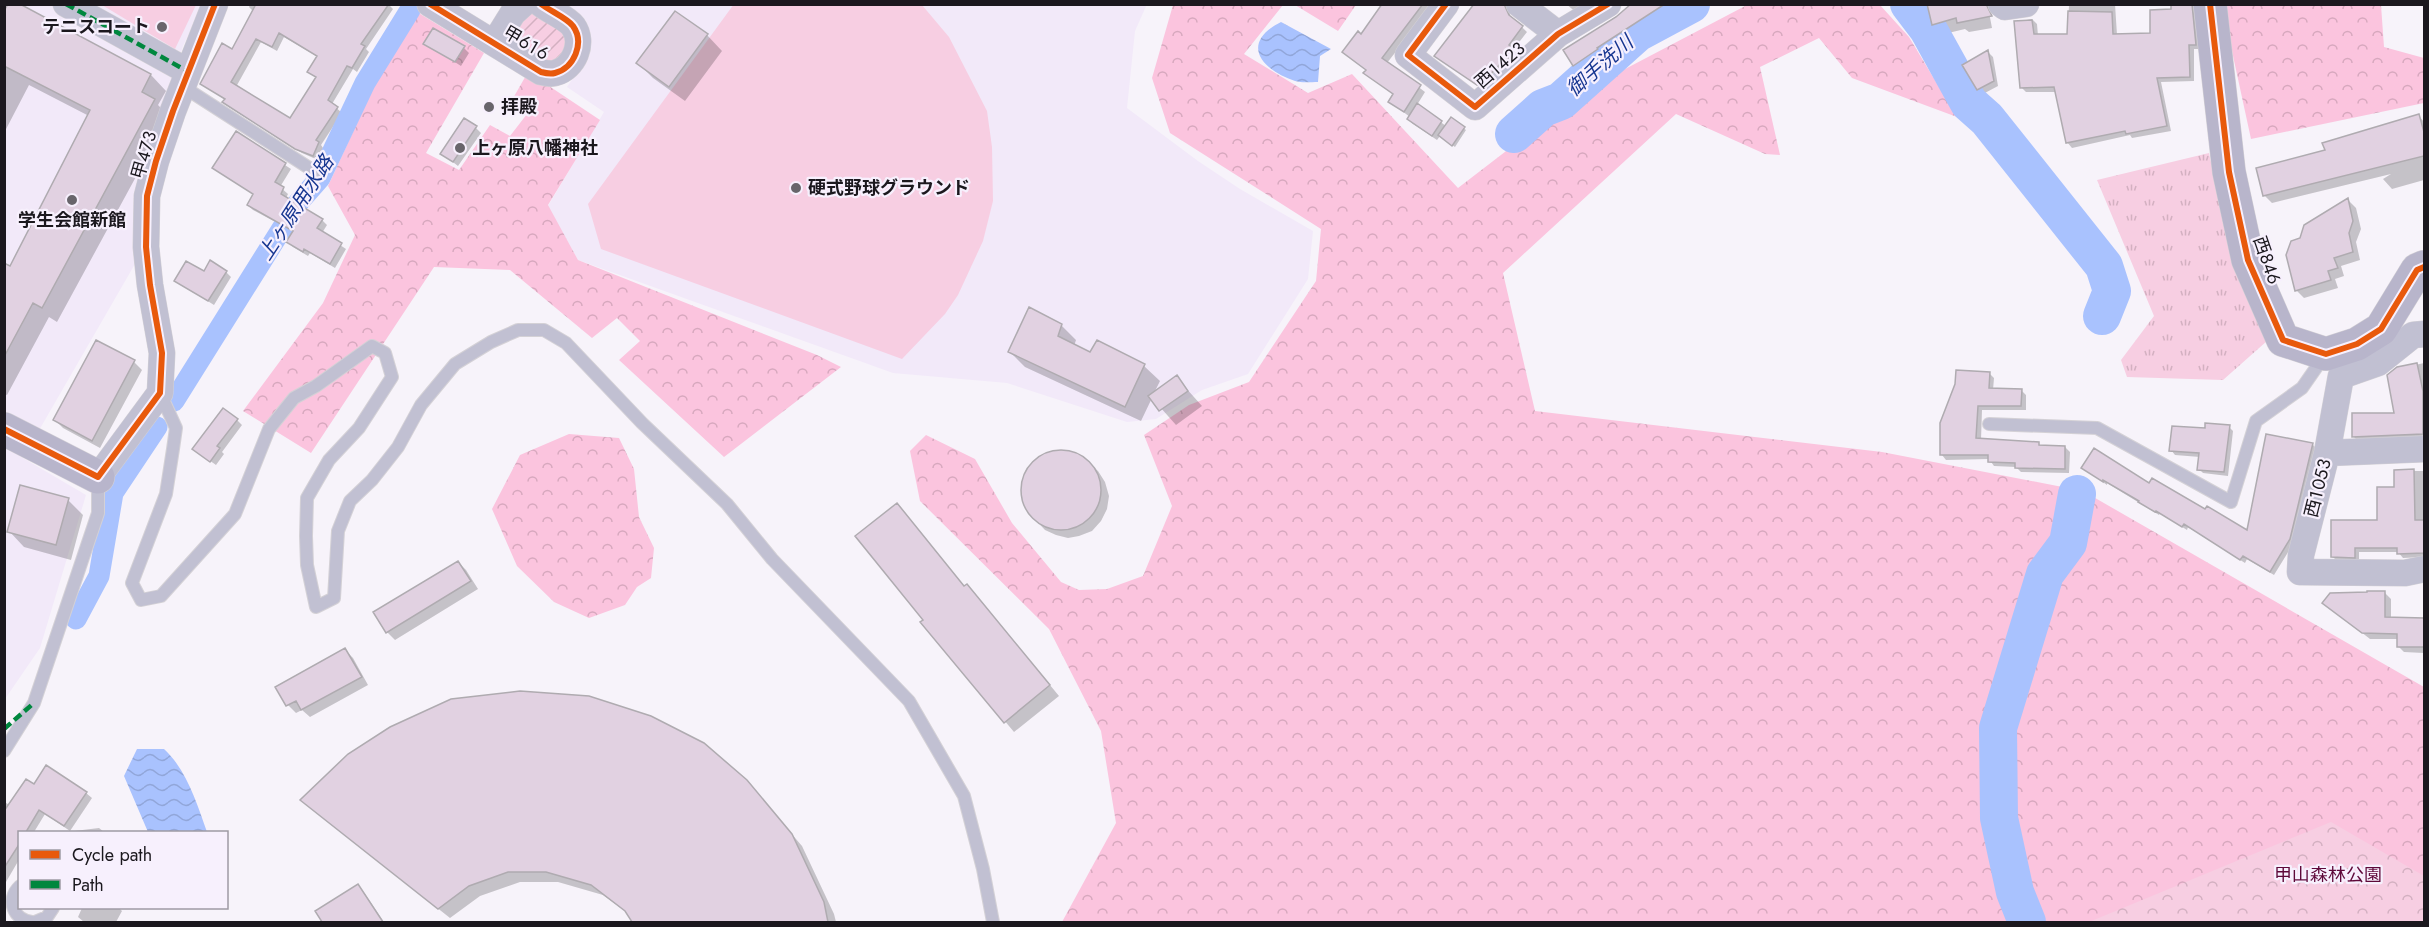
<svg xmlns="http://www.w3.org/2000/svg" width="2429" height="927" viewBox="0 0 2429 927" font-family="Jost,'Noto Sans JP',sans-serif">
<defs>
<pattern id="grass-tufts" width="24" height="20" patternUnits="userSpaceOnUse" patternTransform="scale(1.5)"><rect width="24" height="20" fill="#f7cee2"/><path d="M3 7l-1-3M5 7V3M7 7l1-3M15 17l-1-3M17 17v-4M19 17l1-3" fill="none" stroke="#d3b0c1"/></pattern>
<pattern id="forest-crowns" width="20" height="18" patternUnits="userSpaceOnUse" patternTransform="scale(1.5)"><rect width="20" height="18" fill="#fbc4de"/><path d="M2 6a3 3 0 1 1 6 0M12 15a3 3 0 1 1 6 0" fill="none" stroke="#d7a8be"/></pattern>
<pattern id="park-crowns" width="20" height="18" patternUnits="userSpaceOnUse" patternTransform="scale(1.5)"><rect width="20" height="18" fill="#f7cee2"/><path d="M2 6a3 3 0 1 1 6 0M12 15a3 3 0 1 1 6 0" fill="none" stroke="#d3b0c1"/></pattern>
<pattern id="garden-furrows" width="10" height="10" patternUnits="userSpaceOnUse" patternTransform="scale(1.5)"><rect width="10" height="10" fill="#f7cee2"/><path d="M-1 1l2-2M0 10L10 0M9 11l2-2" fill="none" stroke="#d3b0c1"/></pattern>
<pattern id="water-waves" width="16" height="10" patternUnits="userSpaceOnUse" patternTransform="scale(1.5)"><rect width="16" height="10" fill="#a9c2fe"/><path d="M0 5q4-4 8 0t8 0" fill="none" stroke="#91a6d9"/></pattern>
</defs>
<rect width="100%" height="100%" fill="#f7f3fa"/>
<!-- built -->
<path fill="#f2e9f9" d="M1147 4 1135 31 1127 108 1198 161 1240 189 1313 231 1308 279 1248 374 1202 390 1156 419 1127 422 1007 383 893 373 578 260 548 206 604 112 567 87 588 56 591 37 582 20 550 5Z
M5 5H203L183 46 140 183 139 257 23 458 86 495 40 648 5 699Z"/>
<!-- grass -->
<path fill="url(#grass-tufts)" d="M2209 153 2226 231 2267 341 2223 380 2127 377 2121 360 2154 316 2097 180Z"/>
<!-- forest -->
<path fill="url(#forest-crowns)" d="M1173 5H1283L1244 54 1308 93 1352 74 1458 188 1587 89 1747 5H1880L1909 37 1957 117 1852 78 1819 38 1760 67 1780 155 1765 154 1676 114 1503 273 1535 411 1882 452 2083 491 2424 687V922H1062L1116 823 1101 731 1049 629 920 501 910 451 926 435 975 459 1012 523 1061 582 1079 590 1107 589 1143 576 1172 506 1144 435 1189 405 1249 382 1316 281 1321 229 1170 133 1152 78Z
M1295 5 1356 4V5L1338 31Z
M2222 5H2381L2384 47 2424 58V103L2251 139Z
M417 12 484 53 426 153 459 170 490 125 510 136 527 114 512 100 528 72 600 120 548 205 578 260 817 355 841 367 724 457 619 360 640 341 617 318 592 338 510 270 434 267 311 453 243 411 323 303 355 235 328 186 389 54Z
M569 434 619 438 634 469 639 517 654 548 651 578 637 587 625 605 589 618 554 602 517 566 492 509 520 455Z"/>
<!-- park -->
<path fill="url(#park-crowns)" d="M2331 822 2424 876V922H2089Z"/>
<!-- garden -->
<path fill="url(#garden-furrows)" d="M529 13H539L564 28 569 49 554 62 543 61 515 45 513 32Z"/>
<!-- pitch -->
<path fill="#f7cee2" d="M734 4 922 5 949 37 987 111 992 147 993 201 983 241 958 295 945 314 902 359 601 249 588 204Z
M102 5H196L175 49Z"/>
<!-- water -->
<path fill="url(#water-waves)" d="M1281 22 1331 49 1320 56 1318 82C1311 82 1301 83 1295 81 1260 69 1240 43 1281 22Z
M137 749H164C187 770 197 804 207 832H148L124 776Z"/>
<!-- shadow -->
<path fill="#0003" fill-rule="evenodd" d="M17 4 151 75 166 91 158 105 169 116 57 322 49 317 7 395 4 394V264L11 268 89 116 29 85 4 133V9L7 10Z
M250 4H388L393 9 366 49 369 52 357 72 353 69 332 104 342 113 321 145 323 148 318 160 302 153 229 107 224 102 226 100 201 84 233 51 254 12 249 7ZM284 37 318 57 309 72 317 78 290 120 236 87 261 42 277 51Z
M1387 4H1433L1387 63 1425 92 1417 105 1446 126 1451 119 1466 130 1455 147 1440 136 1437 140 1413 124 1408 119 1410 117 1390 102 1394 95 1365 73Z
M1476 4H1510V16L1527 32 1513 50 1516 53 1500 74 1482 89 1436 56Z
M1566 4H1587L1577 13Z
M1634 4H1680L1601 53 1602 55 1579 70 1565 51Z
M1985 4 1988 7 1992 28 1969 32 1965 29 1944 34 1934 24Z
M2069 4H2115L2117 35 2152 34 2173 11V4H2193L2196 8 2200 49H2194V81L2161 82 2171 131 2132 138 2130 135 2072 148 2067 142 2056 92H2026L2021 87 2016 22 2032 19 2037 24 2038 36 2068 35Z
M707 35 722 51 685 101 653 78 638 63Z
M425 43 464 48 469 53 461 66Z
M1988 52 1993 57 1998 86 1983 94 1978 89Z
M2419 116 2424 122V180L2392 189 2383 179 2391 174 2272 203 2265 196 2258 169 2327 151Z
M476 128 481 133 458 166 441 153Z
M236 133 291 169 280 187 288 194 286 198 322 220 327 225 322 233 346 249 335 268 310 253 308 256 293 247 288 242 294 232 253 210 248 205 254 195 214 168Z
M2348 200 2356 208 2361 229 2356 242 2360 260 2341 266 2344 276 2335 279 2338 288 2304 298 2296 290 2301 239Z
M226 272 231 277 214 305 176 281Z
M1061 325 1076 340 1074 346 1090 354 1097 342 1144 366 1160 381 1154 393 1176 377 1202 406 1176 425 1152 398 1141 421 1025 367 1010 352Z
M134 362 142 370 100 448 63 428 55 420Z
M2424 363V389L2416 390 2417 408H2424V438L2358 441 2353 436 2396 414 2397 369Z
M1989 373 1994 378 1993 390H2021L2026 395V410H1982L1981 440 2065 447 2070 452 2069 473 2021 472 2016 467 1994 466 1989 459 1946 460 1942 455Z
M237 420 242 425 222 452 224 454 216 465 199 453Z
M2229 427 2233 431 2228 476 2203 473 2199 469 2200 457 2175 455 2171 450 2206 430Z
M2312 444 2316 448 2293 544 2274 575 2247 559 2245 563 2188 527 2187 530 2160 513 2159 515 2107 483V485L2083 468 2150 485 2248 532Z
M1051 451H1065L1078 454 1098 471 1105 482 1109 496 1107 509 1101 521 1092 531 1079 536 1068 538 1056 535 1045 530 1028 512 1023 502 1021 490 1023 478 1029 466 1039 457Z
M2395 471H2424V557L2403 558 2398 552H2359V562H2338L2333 557 2379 521 2395 488Z
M68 500 83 515 71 560 24 547 9 531Z
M897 505 965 587 967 586 976 595 1059 696 1014 732 922 622 925 620Z
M458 562 466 570 478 589 395 640 387 632Z
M2385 593 2391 599V619H2424V653L2404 652 2398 646V639H2370L2324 603Z
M345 650 353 658 368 685 310 717 302 710 296 713 288 705 278 687Z
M746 781 802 846 834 914 836 922H634L629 914 603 895 558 882H520L480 896 450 918 302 801Z
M34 786 86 793 92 798 70 831 45 814 34 832H20V858L6 882 4 802 10 805Z
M99 828 104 832H66Z
M358 886 365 894 384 922H324L317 912Z
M82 908H119L122 911 116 922H84L78 917Z"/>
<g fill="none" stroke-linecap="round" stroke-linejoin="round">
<!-- canal -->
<path stroke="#a9c2fe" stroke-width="21" d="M174 401 298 203 320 178 365 83 410 10
M76 619 99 576 113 493 157 427"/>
<!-- river -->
<path stroke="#a9c2fe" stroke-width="38" d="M1909 4 1928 29 1969 103 1987 119 2104 266 2112 291 2102 316
M1514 134 1543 108 1561 101 1637 33 1691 4
M2027 922 2015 892 1999 818 1998 728 2045 574 2068 543 2077 494"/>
</g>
<!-- building -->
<path fill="#e1d1e1" stroke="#afabb0" stroke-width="1.5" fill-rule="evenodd" d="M8 4H20L151 74 142 92 155 99 42 308 33 303 4 357V263L10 266 90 110 4 66V11Z
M256 4H389L361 44 365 46 352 68 347 66 328 100 338 107 316 140 319 142 313 156 295 149 222 102 225 99 200 84 222 43 232 49ZM279 33 317 56 307 72 316 77 290 118 231 82 256 39 272 47Z
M1382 4H1423L1382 58 1421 85 1404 112 1388 102 1393 94 1363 73 1366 70 1342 52 1358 31 1361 34Z
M1474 4H1504L1509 15 1523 26 1509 45 1513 47 1496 69 1477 85 1434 56Z
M1631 4H1665L1597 48 1598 49 1573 66 1563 50 1616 17Z
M1927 4H1986L1992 16 1957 23 1956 18 1932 25Z
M2171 4H2192L2196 45H2189L2190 77 2157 78 2167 126 2126 134 2125 131 2066 143 2054 87 2020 88 2014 21 2032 20 2034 34H2067L2068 11 2112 12 2113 34 2150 33V10L2171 9Z
M675 11 708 34 669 87 636 63Z
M433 28 465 46 455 62 423 44Z
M1988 50 1994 81 1977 90 1962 65Z
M1417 103 1442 121 1432 136 1407 119Z
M2419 114 2424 132V156L2263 196 2256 168 2325 150 2322 143Z
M1451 117 1465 127 1452 146 1438 135Z
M464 118 477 126 453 162 440 154Z
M236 131 286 163 275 182 284 187 281 194 323 219 317 228 342 243 330 264 304 249 303 252 286 242 293 231 247 205 253 194 212 168Z
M2348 198 2353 221 2349 233 2353 252 2334 258 2338 268 2328 271 2331 280 2295 291 2286 255 2291 241 2300 238 2304 225Z
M210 260 227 271 208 301 174 281 186 261 204 271Z
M1029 307 1062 324 1058 336 1090 352 1097 340 1145 364 1125 407 1008 352Z
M96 340 135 360 92 441 53 420Z
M2417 363 2423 391V434L2352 437V413H2394L2387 375 2397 367Z
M1956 370 1990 372 1989 388 2022 389 2021 406H1978L1976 438 2039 442V445L2065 446V469L2015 468V463L1988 462V455H1940V423L1955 384Z
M1177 375 1188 391 1159 411 1148 396Z
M223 408 238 419 217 446 220 448 210 462 192 449Z
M2205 423 2230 425 2224 472 2197 470 2199 453 2169 451 2172 426 2205 428Z
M2266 434 2313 443 2290 539 2270 572 2243 556 2240 560 2184 524 2182 527 2156 511 2155 512 2138 502 2139 501 2103 480V482L2081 468 2094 448 2149 483 2152 478 2205 509 2207 506 2247 530Z
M1021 490a40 40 0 1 1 80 0a40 40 0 1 1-80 0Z
M2414 469 2415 520H2424V553L2397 554V548H2355V558L2331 557V520H2377V487H2394V470Z
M20 485 69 498 56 545 7 532Z
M897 503 964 586 967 584 1050 685 1004 723 920 622 923 620 855 536Z
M458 561 471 581 386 633 373 612Z
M2367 591H2385V617L2424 618V647H2397V634L2362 633 2322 603 2330 593 2367 592Z
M345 648 362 677 301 710 296 701 286 706 275 687Z
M520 691 589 696 651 716 704 743 747 780 792 834 824 902 828 922H632L625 911 591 885 546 872H508L469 886 438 909 300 800 348 754 390 727 451 699Z
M46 765 87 792 64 826 39 810 26 832H20V843L4 868V811L26 779 34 784Z
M358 884 383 922H322L315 911Z"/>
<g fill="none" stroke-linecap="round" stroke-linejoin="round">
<defs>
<path id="lane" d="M182 86 317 173
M160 393 176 428 173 449 166 494 132 583 141 600 161 596 235 514 269 429 294 398 316 386 372 346 385 353 392 377 359 428 329 460 307 498 306 536 307 565 316 607 334 598 338 531 350 501 372 480 398 447 421 405 455 364 491 342 518 330H544L566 343 642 423 727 504 772 559 909 701 964 796 983 869 993 922
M1989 424 2097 428 2231 502 2256 421 2302 388 2325 355
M4 751 34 703 98 513V479
M20 886C5 900 14 920 32 922
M35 922 47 917 53 908"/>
<path id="street" d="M66 4 187 71
M430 4 541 72C545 73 551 74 555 73 574 68 585 43 573 26 567 18 550 11 541 4
M1446 4 1408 55 1475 107 1558 34 1608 4
M1519 4 1558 34
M2001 4 2005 7 2026 4
M495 42 513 13 523 4
M2424 334 2413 335 2378 363 2341 376 2327 453 2301 555 2300 572 2405 573 2424 569
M2327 453 2424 449
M98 477 160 393 162 353 150 285 146 247 147 196 156 161 173 111 215 4"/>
<path id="secondary" d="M2210 4 2229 172 2248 260 2283 340 2326 354 2357 344 2381 329 2417 270 2424 267
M4 429 98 477"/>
</defs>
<!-- lane casing -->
<use href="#lane" stroke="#d4d1d6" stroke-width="14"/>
<!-- street casing -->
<use href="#street" stroke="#d4d1d6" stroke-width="27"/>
<!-- secondary casing -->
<use href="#secondary" stroke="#d4d1d6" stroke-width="34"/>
<!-- lane -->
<use href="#lane" stroke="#c1c0d2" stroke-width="12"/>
<!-- street -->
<use href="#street" stroke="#c1c0d2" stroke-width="26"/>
<!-- secondary -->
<use href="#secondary" stroke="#b8b5cb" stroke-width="33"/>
<!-- quiet -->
<path stroke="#00873e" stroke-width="4.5" stroke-dasharray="9 4.5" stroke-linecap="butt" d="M66 4 187 71
M4 729 34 703"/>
<defs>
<path id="cycleway" d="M430 4 541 72C545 73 551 74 555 73 574 68 585 43 573 26 567 18 550 11 541 4
M1446 4 1408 55 1475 107 1558 34 1608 4
M2210 4 2229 172 2248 260 2283 340 2326 354 2357 344 2381 329 2417 270 2424 267
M4 429 98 477 160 393 162 353 150 285 146 247 147 196 156 161 173 111 215 4"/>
</defs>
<!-- cycleway casing -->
<use href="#cycleway" stroke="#f7f0fd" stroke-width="10"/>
<!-- cycleway -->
<use href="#cycleway" stroke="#e8590c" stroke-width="6"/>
</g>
<!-- markers -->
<g fill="#68656b" stroke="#f7f0fd" stroke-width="2">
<circle cx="162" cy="27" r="6"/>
<circle cx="489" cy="107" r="6"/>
<circle cx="460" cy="148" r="6"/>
<circle cx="796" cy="188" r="6"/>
<circle cx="72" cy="200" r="6"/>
</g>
<g text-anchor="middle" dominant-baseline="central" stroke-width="4.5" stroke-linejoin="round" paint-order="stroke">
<!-- poi labels -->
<g font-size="18" font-weight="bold" fill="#1b181e" stroke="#f7f0fd" text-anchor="start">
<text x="150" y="27" text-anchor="end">テニスコート</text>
<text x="501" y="107">拝殿</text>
<text x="472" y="148">上ヶ原八幡神社</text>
<text x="808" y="188">硬式野球グラウンド</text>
<text x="72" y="220" text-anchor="middle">学生会館新館</text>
</g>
<!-- street labels -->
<g font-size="18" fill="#1b181e" stroke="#f7f0fd">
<text transform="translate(526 43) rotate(30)">甲６１６</text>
<text transform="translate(1500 65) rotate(-41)">西１４２３</text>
<text transform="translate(144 155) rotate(-74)">甲４７３</text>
<text transform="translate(2267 260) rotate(71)">西８４６</text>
<text transform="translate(2318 488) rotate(-76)">西１０５３</text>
</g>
<!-- park labels -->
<g font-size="18" fill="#5e0839" stroke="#f7f0fd">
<text x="2328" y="875">甲山森林公園</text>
</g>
<!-- water labels -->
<g font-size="20" font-style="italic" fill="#173691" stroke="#f7f0fd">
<text transform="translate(1600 66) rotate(-41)">御手洗川</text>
<text transform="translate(296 208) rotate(-57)">上ヶ原用水路</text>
</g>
</g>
<!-- border -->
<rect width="2429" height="927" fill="none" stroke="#1b181e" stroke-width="12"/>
<!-- legend -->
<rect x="18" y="831" width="210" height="78" fill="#f7f0fd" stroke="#9f9aa4" stroke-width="1.5"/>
<rect x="30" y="850" width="30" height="9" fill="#e8590c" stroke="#9f9aa4" stroke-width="1.5"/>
<text x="72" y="861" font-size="18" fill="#1b181e">Cycle path</text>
<rect x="30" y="880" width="30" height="9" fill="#00873e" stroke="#9f9aa4" stroke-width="1.5"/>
<text x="72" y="891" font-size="18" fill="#1b181e">Path</text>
</svg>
